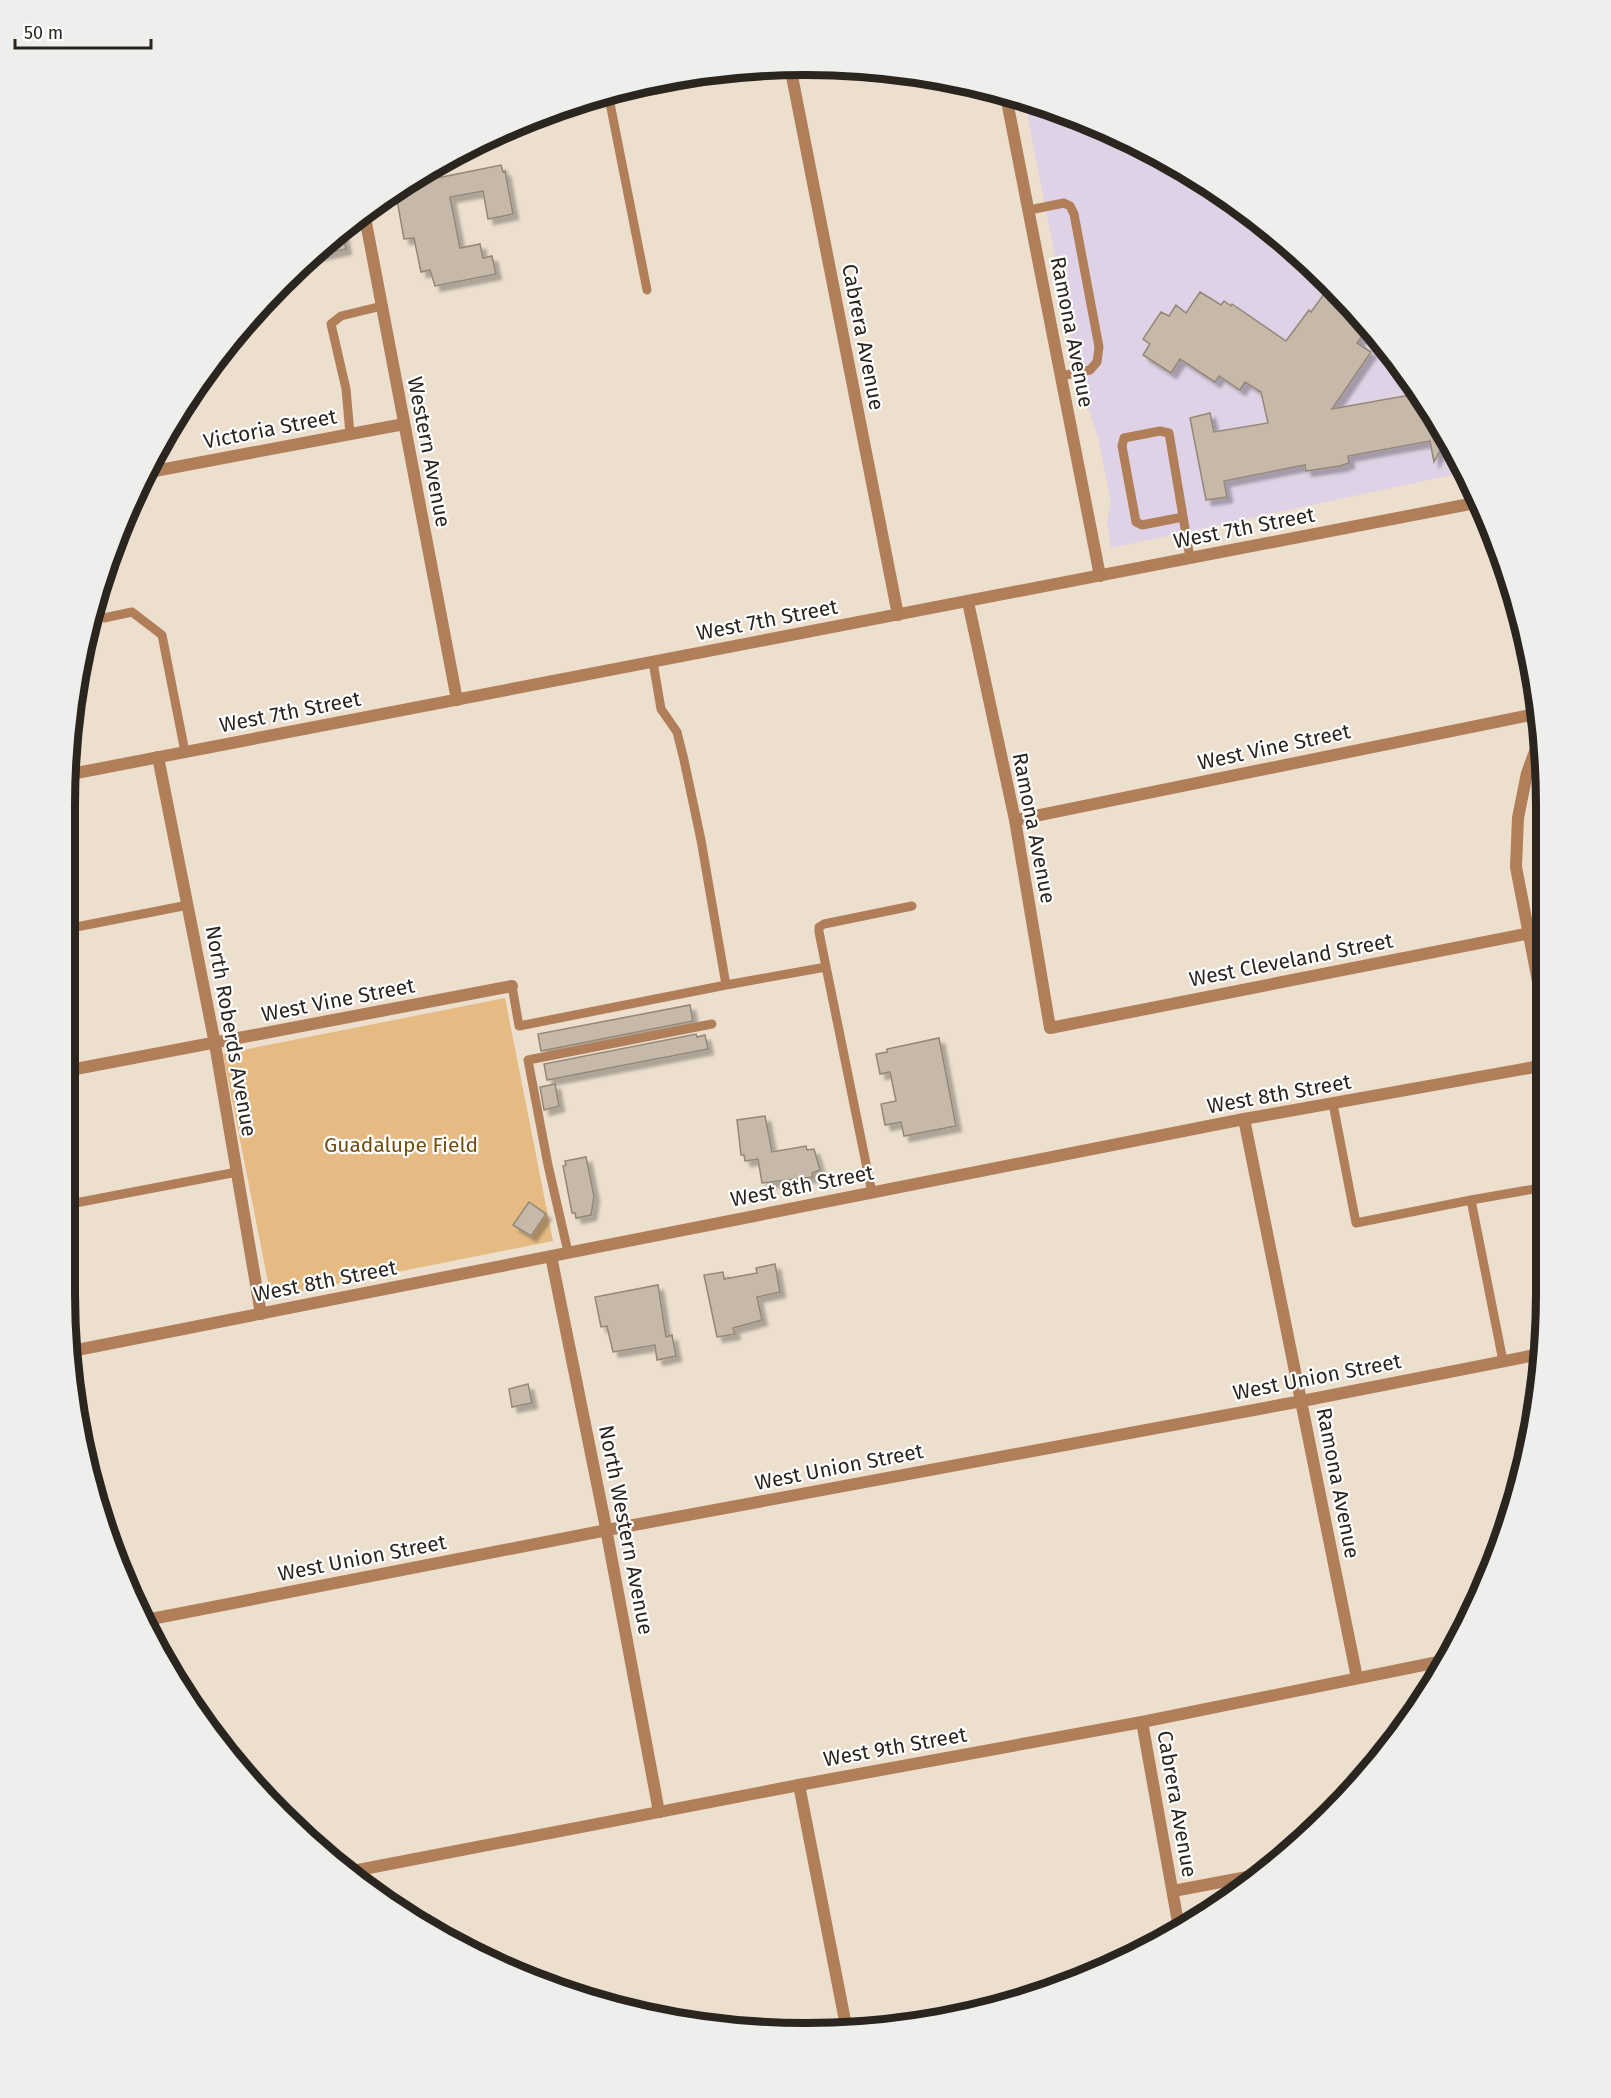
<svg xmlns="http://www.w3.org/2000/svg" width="1611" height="2098" viewBox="0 0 1611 2098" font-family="'Fira Sans',sans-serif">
<defs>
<filter id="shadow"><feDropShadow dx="5.5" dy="5.5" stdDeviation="1.5" flood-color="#0004"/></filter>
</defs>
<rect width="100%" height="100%" fill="#ecdfce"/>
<!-- education -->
<path fill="#dfd2e6" d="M1025 102 1089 121 1217 190 1330 282 1422 394 1461 473 1111 548 1107 521 1111 503 1098 437 1079 381Z"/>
<!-- green -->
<path fill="#e6bb83" d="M505 998 553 1241 271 1297 223 1054Z"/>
<!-- building -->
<path fill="#c6b9a9" stroke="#938777" stroke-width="1.5" filter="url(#shadow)" d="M501 165 503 172 505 171 513 214 488 219 483 191 450 197 460 248 480 244 483 258 492 256 496 274 435 286 430 270 421 272 414 238 404 239 395 189 414 178 431 175 432 179Z
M342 229 346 249 309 257 317 249Z
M1200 292 1221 305 1224 301 1231 306 1232 304 1286 341 1309 310 1311 312 1324 294 1331 299 1335 292 1343 297 1368 328 1357 343 1371 352 1332 409 1421 393 1445 441 1434 462 1430 441 1348 456 1349 463 1340 466 1306 471 1305 465 1224 481 1227 497 1206 500 1190 418 1210 413 1214 432 1268 423 1261 392 1245 382 1240 390 1219 376 1215 382 1180 359 1171 373 1143 355 1150 344 1143 339 1161 312 1169 316 1176 305 1186 313Z
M690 1005 693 1021 541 1051 538 1034Z
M696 1034 697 1037 705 1035 708 1049 547 1080 544 1064Z
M939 1038 956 1126 904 1136 901 1122 885 1125 881 1104 896 1101 890 1072 880 1074 876 1054 887 1052V1049Z
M555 1084 559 1106 544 1110 540 1087Z
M765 1116 772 1152 806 1146 807 1150 814 1149 820 1170 812 1173 813 1177 762 1183 758 1159 745 1161 744 1155H741L737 1120Z
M586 1157 594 1196 591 1215 576 1218 575 1213H572L563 1166 566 1165 565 1161Z
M529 1202 546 1214 531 1236 513 1225Z
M775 1264 780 1292 757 1297 762 1320 733 1328 735 1334 717 1337 704 1275 723 1272 724 1279 757 1273 756 1268Z
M658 1285 666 1337 672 1335 676 1356 657 1360 655 1345 613 1352 607 1326 601 1327 595 1297Z
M528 1384 532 1403 512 1407 509 1389Z"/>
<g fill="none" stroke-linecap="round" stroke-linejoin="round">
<!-- service -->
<path stroke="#b07e59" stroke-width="9" d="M609 98 647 290
M1029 210 1064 203 1070 206 1074 214 1099 347 1097 362 1090 370 1061 376
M350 434 346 389 331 324 341 316 382 306
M1183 517 1142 525 1136 522 1122 446 1124 438 1160 431 1169 433 1190 558
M104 618 132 612 162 635 185 752
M66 929 188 905
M726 985 826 967
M512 986 519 1026 726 985 701 840 684 760 677 732 661 709 653 662
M1333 1104 1356 1223 1471 1200 1503 1361
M872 1193 819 932V927L824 924 912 906
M1471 1200 1540 1188
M65 1205 237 1172
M568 1252 548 1165 528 1060 712 1024"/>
<!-- minor -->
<path stroke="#b07e59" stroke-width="12" d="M790 66 898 615
M1006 96 1100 576
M580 103 754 70
M364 212 457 700
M144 473 404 424
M968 602 1015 820 1050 1028 1540 931
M158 757 215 1044 261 1314
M1015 820 1540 713
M65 1071 512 986
M1244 1119 1357 1678
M551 1256 604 1518 659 1812
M72 1351 1244 1119 1540 1066
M146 1620 607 1530 1302 1401 1540 1354
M1142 1722 1179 1928
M799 1785 847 2031
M1173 1891 1258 1875"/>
<!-- tertiary -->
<path stroke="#b07e59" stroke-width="12" d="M66 775 1475 503
M1540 992 1516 867 1518 818 1527 773 1540 738
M353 1871 799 1785 1142 1722 1443 1661"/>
</g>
<g text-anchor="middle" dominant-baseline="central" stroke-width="4.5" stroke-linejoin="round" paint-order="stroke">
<!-- street labels -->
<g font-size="21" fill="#2a251e" stroke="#fff">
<text transform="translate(1072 332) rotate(79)">Ramona Avenue</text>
<text transform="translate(863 337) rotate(79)">Cabrera Avenue</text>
<text transform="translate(270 429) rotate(-11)">Victoria Street</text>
<text transform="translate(429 452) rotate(79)">Western Avenue</text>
<text transform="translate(1244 528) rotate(-11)">West 7th Street</text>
<text transform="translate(767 620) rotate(-11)">West 7th Street</text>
<text transform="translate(290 712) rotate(-11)">West 7th Street</text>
<text transform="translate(1274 747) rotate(-12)">West Vine Street</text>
<text transform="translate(1034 828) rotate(79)">Ramona Avenue</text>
<text transform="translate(1291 960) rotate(-11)">West Cleveland Street</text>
<text transform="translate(338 1000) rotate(-11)">West Vine Street</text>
<text transform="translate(231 1031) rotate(80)">North Roberds Avenue</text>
<text transform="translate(1279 1094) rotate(-10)">West 8th Street</text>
<text transform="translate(802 1186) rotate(-11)">West 8th Street</text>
<text transform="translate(325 1281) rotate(-11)">West 8th Street</text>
<text transform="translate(1317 1377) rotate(-11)">West Union Street</text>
<text transform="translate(839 1467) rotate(-11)">West Union Street</text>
<text transform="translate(1338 1483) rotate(79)">Ramona Avenue</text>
<text transform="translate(626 1530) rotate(79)">North Western Avenue</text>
<text transform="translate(362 1558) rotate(-11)">West Union Street</text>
<text transform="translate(895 1747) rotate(-10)">West 9th Street</text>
<text transform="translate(1177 1804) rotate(80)">Cabrera Avenue</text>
</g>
<!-- park labels -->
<g font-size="21" fill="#744e0d" stroke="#fff">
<text x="401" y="1145">Guadalupe Field</text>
</g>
</g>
<!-- crop -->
<path d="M0 0H1611V2098H0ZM805 75H806A730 730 0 0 1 1536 805V1293A730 730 0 0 1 806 2023H805A730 730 0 0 1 75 1293V805A730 730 0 0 1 805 75Z" fill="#eeeeed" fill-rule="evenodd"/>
<path fill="none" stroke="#2a251e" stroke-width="8" d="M805 75H806A730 730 0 0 1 1536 805V1293A730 730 0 0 1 806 2023H805A730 730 0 0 1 75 1293V805A730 730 0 0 1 805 75Z"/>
<!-- scale -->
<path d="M15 39v9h136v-9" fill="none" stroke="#2a251e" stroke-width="3"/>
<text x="24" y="39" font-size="18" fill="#2a251e" stroke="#ffffff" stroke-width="4.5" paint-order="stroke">50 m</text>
</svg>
